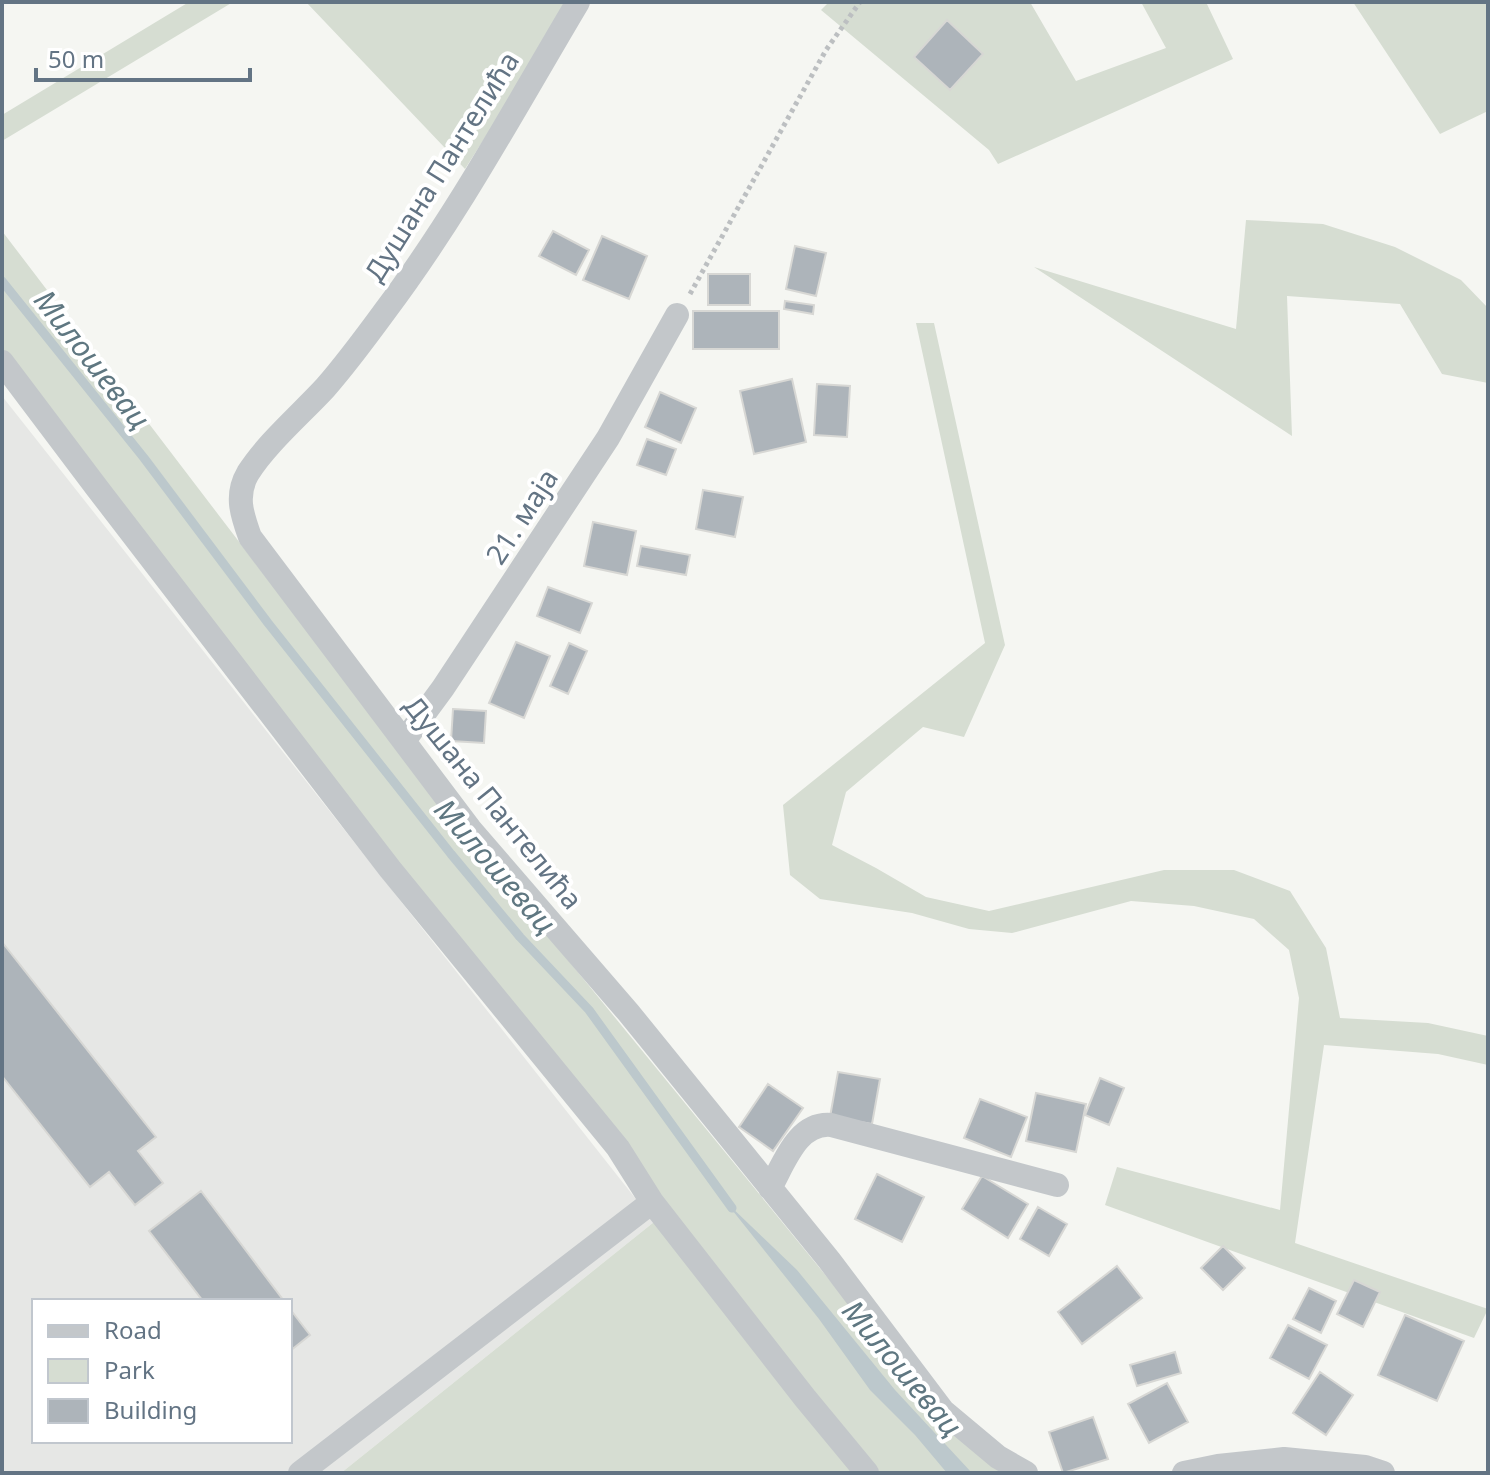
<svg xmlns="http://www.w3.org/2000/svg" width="1490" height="1475" viewBox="0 0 1490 1475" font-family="'Noto Sans',sans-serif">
<rect width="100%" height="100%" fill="#f5f6f2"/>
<!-- built -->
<path fill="#e6e7e5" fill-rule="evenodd" d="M2 396 654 1222 341 1473H2ZM34 1301H290V1441H34Z"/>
<!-- green -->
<path fill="#d6ddd2" d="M189 2H233L2 141V115Z
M306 2H571L465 169Z
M829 2H1030L1076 81 1166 48 1141 2H1206L1233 59 998 164 989 150 821 10Z
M1353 2H1488V111L1440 134Z
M1246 220 1323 224 1395 247 1461 280 1488 308V383L1442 374 1400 304 1287 296 1292 436 1034 267 1236 329Z
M2 231 272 585 523 905 872 1332 1012 1473H877L2 356Z
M916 323H934L1005 645 964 737 923 727 846 792 832 845 876 868 926 897 989 911 1164 870H1234L1290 891 1326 948 1340 1018 1428 1023 1488 1036V1065L1438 1054 1324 1045 1295 1243 1488 1309 1474 1338 1105 1205 1117 1167 1280 1210 1299 998 1289 950 1254 919 1194 906 1131 901 1012 933 969 929 912 913 820 899 790 875 783 805 985 643Z
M654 1222 854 1473H341Z"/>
<!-- water -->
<path fill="#bcc8cc" d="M725 1201 797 1270 895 1390 972 1473H947L915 1435 870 1390 819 1319Z"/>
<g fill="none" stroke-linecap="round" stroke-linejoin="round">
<!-- stream -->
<path stroke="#bcc8cc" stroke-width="9" d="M2 281 144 458 268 623 451 854 520 937 589 1010 732 1208"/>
</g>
<!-- building -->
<path fill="#adb4ba" stroke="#d7d7d4" stroke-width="2" d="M947 20 983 54 950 90 914 57Z
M553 231 589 250 576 275 539 256Z
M602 236 647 256 629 299 583 280Z
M795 246 826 253 816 296 786 289Z
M708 274H750V305H708Z
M785 301 814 305 813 314 784 309Z
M693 311H779V349H693Z
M792 379 806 442 754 454 740 391Z
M817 384 850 386 847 437 814 435Z
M660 392 696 408 681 443 645 427Z
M647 439 676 449 666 475 637 465Z
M703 490 743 497 735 537 696 529Z
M593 522 636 531 627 575 584 566Z
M641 546 690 555 686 575 637 566Z
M548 587 592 603 580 633 537 616Z
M516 642 550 656 524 718 489 703Z
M569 643 587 651 568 694 550 686Z
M453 709 486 711 484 743 451 741Z
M2 942 156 1137 138 1151 163 1183 135 1205 109 1172 90 1187 2 1076Z
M838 1072 880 1079 872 1124 830 1117Z
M1100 1078 1124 1088 1109 1125 1085 1115Z
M768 1084 803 1108 773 1151 739 1127Z
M1036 1093 1086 1104 1076 1152 1026 1141Z
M980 1099 1027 1117 1011 1157 964 1138Z
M877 1174 924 1197 902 1242 855 1219Z
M982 1176 1028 1204 1008 1238 962 1209Z
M201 1191 284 1301H203L149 1231Z
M1038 1207 1067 1224 1049 1256 1020 1239Z
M1223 1246 1245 1268 1223 1290 1201 1268Z
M1117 1266 1142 1298 1082 1344 1058 1312Z
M1354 1280 1380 1292 1363 1327 1337 1314Z
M1309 1288 1336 1301 1321 1333 1293 1319Z
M290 1309 310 1335 290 1351Z
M1405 1315 1464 1341 1437 1401 1378 1375Z
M1288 1325 1327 1345 1309 1379 1270 1358Z
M1175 1352 1181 1373 1137 1386 1130 1365Z
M1320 1372 1353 1395 1326 1435 1293 1413Z
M1167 1383 1188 1422 1149 1443 1128 1404Z
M1093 1417 1108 1459 1063 1473 1049 1432Z"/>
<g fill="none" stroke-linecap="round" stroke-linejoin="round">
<!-- path -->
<path stroke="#bcbfc1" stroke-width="5" stroke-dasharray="4 4" stroke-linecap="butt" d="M690 294 826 50 860 2"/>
<!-- minor -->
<path stroke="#c3c7ca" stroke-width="24" d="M578 2C516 106 458 214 385 311 366 337 346 364 325 388 301 414 267 443 248 473 235 495 242 515 250 537L470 829 628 1012 829 1260 943 1411 998 1457 1026 1473
M2 362 97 488 390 869 618 1148 652 1202 805 1398 867 1473
M404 741 443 688 608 438 677 315
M770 1188C784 1164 797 1122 831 1125L1057 1185
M300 1473 652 1202
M1184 1473 1218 1466 1284 1459 1365 1467 1383 1473"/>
</g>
<g text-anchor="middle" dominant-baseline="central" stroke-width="8" stroke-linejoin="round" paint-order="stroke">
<!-- street labels -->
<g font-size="28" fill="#637484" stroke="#fff">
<text transform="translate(441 166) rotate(-58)">Душана Пантелића</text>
<text transform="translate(521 516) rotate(-57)">21. маја</text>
<text transform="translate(494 802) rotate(51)">Душана Пантелића</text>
</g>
<!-- water labels -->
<g font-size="30" font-style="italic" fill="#5f7781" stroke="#fff">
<text transform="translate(93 359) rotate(52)">Милошевац</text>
<text transform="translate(496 866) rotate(49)">Милошевац</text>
<text transform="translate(903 1368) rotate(50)">Милошевац</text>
</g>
</g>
<!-- border -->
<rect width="1490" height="1475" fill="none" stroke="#637484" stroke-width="8"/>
<!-- legend -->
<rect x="32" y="1299" width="260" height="144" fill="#ffffff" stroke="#c1c7ce" stroke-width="2"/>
<rect x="48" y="1325" width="40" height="12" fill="#c3c7ca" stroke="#c1c7ce" stroke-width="2"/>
<text x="104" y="1339" font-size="24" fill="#637484">Road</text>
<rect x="48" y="1359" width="40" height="24" fill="#d6ddd2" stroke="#c1c7ce" stroke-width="2"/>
<text x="104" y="1379" font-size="24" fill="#637484">Park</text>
<rect x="48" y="1399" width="40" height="24" fill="#adb4ba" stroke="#c1c7ce" stroke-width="2"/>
<text x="104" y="1419" font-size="24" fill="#637484">Building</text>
<!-- scale -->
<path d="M36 68v12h214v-12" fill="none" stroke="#637484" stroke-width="4"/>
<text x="48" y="68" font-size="24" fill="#637484" stroke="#ffffff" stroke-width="6" paint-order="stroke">50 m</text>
</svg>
